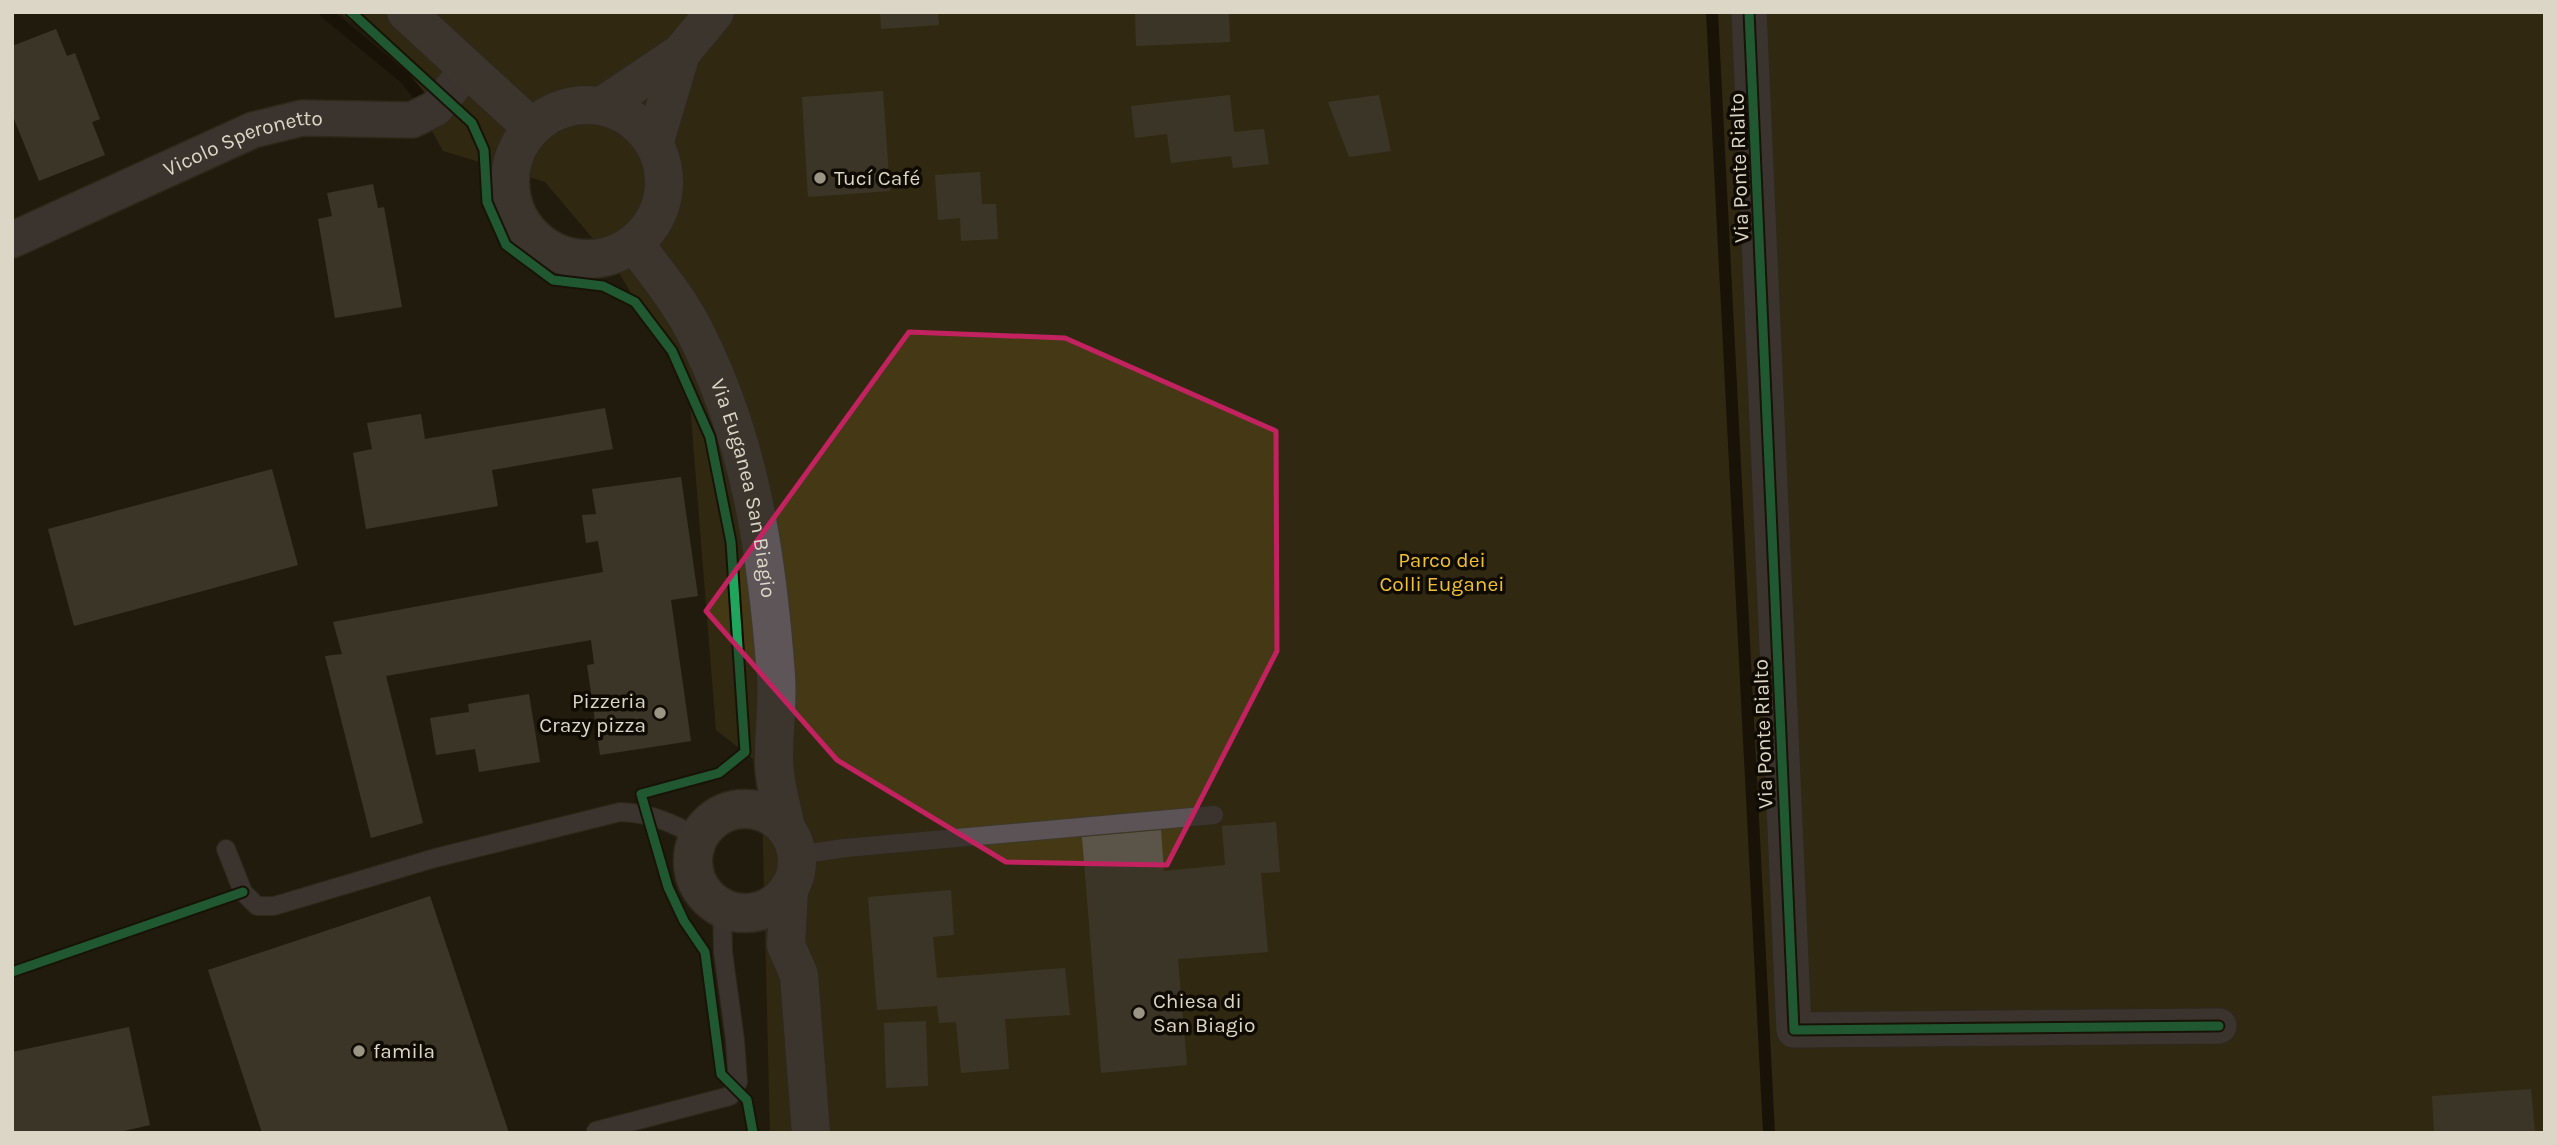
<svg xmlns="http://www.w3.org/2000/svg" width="2557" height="1145" viewBox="0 0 2557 1145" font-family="Karla,sans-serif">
<rect width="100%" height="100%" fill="#211c0c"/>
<!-- green -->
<path fill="#443914" d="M339 12H2545V1133H770L761 765 716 730 689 391 612 261 545 182 443 151 387 49Z"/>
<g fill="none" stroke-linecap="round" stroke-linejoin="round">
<!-- stream -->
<path stroke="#110801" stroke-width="12" d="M325 12 405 78 426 104
M1712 12 1769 1133"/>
</g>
<!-- building -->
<path fill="#5a5548" d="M880 12H938L939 25 881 29Z
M1135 12H1229L1230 42 1136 46Z
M56 29 67 56 75 53 100 119 92 122 105 155 39 181 12 114V46Z
M883 91 890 191 808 197 802 97Z
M1230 95 1234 132 1264 129 1269 164 1233 168 1231 156 1171 163 1167 134 1135 138 1131 106Z
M1379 95 1391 151 1349 157 1328 102Z
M980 172 982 204H996L998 239 961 241 960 218 938 220 935 175Z
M373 184 378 208 384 207 402 307 335 318 318 219 332 216 327 193Z
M605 408 613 449 492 470 498 506 366 529 353 453 372 449 367 423 421 414 425 439Z
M272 469 298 565 74 626 48 529Z
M681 477 698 596 671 600 691 741 600 755 587 665 594 664 591 640 386 676 423 823 371 838 325 656 342 654 333 622 603 572 598 541 586 543 582 515 596 514 592 489Z
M529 694 540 762 479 772 475 749 436 755 430 718 469 712 468 704Z
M1276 822 1280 872 1261 873 1268 952 1178 959 1187 1065 1101 1073 1082 837 1161 830 1164 871 1225 865 1222 826Z
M951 890 954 935 933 937 937 978 1065 968 1070 1015 1005 1019 1009 1069 961 1073 956 1022 939 1023 937 1006 877 1010 868 897Z
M430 896 509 1133H262L208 970Z
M926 1021 928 1086 886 1088 884 1023Z
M129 1027 150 1125 115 1133H12V1052Z
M2531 1089 2535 1133H2434L2432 1096Z"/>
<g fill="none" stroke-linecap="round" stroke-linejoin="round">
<defs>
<path id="service" d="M226 849 243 892 257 906H274L435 858 620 812C651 813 672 823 698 837
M797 855 845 848 1214 815
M596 1131 730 1096 738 1082 735 1040 723 952 722 908"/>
<g id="minor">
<path d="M1749 12 1794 1030 2219 1026"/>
<path id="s1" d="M12 240 253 130 302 118 412 120 436 108 468 68"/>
</g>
<g id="secondary">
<path d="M406 12 530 126"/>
<circle cx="587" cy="182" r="77"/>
<path d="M602 106 681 53 715 12"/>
<path d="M654 144 681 53"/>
<path id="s2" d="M634 243C654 270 677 297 692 326 750 437 767 553 776 676 778 703 774 729 774 756 773 779 782 806 786 829"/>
<circle cx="745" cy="861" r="52"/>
<path d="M789 888 786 945 799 975 811 1133"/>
</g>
</defs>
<!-- service casing -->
<use href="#service" stroke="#3d392b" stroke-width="20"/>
<!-- minor casing -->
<use href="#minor" stroke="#3d392b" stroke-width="38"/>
<!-- secondary casing -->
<use href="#secondary" stroke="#3d392b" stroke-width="41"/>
<!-- path -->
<path stroke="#625b59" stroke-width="4.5" stroke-dasharray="7 3.5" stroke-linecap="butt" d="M12 972 145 925"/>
<!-- service -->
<use href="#service" stroke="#5c5357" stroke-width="18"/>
<!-- minor -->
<use href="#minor" stroke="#5c5357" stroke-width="35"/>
<!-- secondary -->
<use href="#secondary" stroke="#5d5557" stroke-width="38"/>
<defs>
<path id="cycleway" d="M351 12 472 123 484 150 487 202 506 245 553 280 603 286 635 302 672 351 710 437 731 542 745 752 719 773 641 794 668 887 684 921 705 952 721 1074 747 1100 753 1133
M1749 12 1794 1030 2219 1026
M12 972 243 892"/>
</defs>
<!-- cycleway casing -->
<use href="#cycleway" stroke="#0f0b02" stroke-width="13"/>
<!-- cycleway -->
<use href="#cycleway" stroke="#20a55d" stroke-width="9"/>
</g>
<!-- marked area -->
<path d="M0 0H2557V1145H0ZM909 332 1065 338 1276 431 1277 651 1167 865 1006 862 837 760 706 611Z" fill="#211c0c" fill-opacity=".55" fill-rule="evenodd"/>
<path fill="none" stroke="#c32260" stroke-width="5" stroke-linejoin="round" d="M909 332 1065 338 1276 431 1277 651 1167 865 1006 862 837 760 706 611Z"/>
<!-- markers -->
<g fill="#9b9585" stroke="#0f0b02" stroke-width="2.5">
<circle cx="820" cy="178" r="7"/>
<circle cx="660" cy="713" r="7"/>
<circle cx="1139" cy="1013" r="7"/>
<circle cx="359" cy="1051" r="7"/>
</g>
<g text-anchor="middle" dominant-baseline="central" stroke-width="7" stroke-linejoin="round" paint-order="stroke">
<!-- street labels -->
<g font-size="21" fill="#dcd6c6" stroke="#0f0b02">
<text stroke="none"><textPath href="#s1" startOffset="252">Vicolo Speronetto</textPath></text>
<text transform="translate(1739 168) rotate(-92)">Via Ponte Rialto</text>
<text stroke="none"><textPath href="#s2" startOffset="273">Via Euganea San Biagio</textPath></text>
<text transform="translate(1763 734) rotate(-92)">Via Ponte Rialto</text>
</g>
<!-- poi labels -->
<g font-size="21" fill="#dcd6c6" stroke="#0f0b02" text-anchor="start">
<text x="834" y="178">Tucí Café</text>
<text x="646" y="701" text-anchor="end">Pizzeria<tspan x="646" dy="24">Crazy pizza</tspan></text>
<text x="1153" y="1001">Chiesa di<tspan x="1153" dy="24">San Biagio</tspan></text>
<text x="373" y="1051">famila</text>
</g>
<!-- park labels -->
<g font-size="21" fill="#eec135" stroke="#0f0b02">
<text x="1442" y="560">Parco dei<tspan x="1442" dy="24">Colli Euganei</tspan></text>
</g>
</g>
<!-- border -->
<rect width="2557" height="1145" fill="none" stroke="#dcd6c6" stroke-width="28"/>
</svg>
